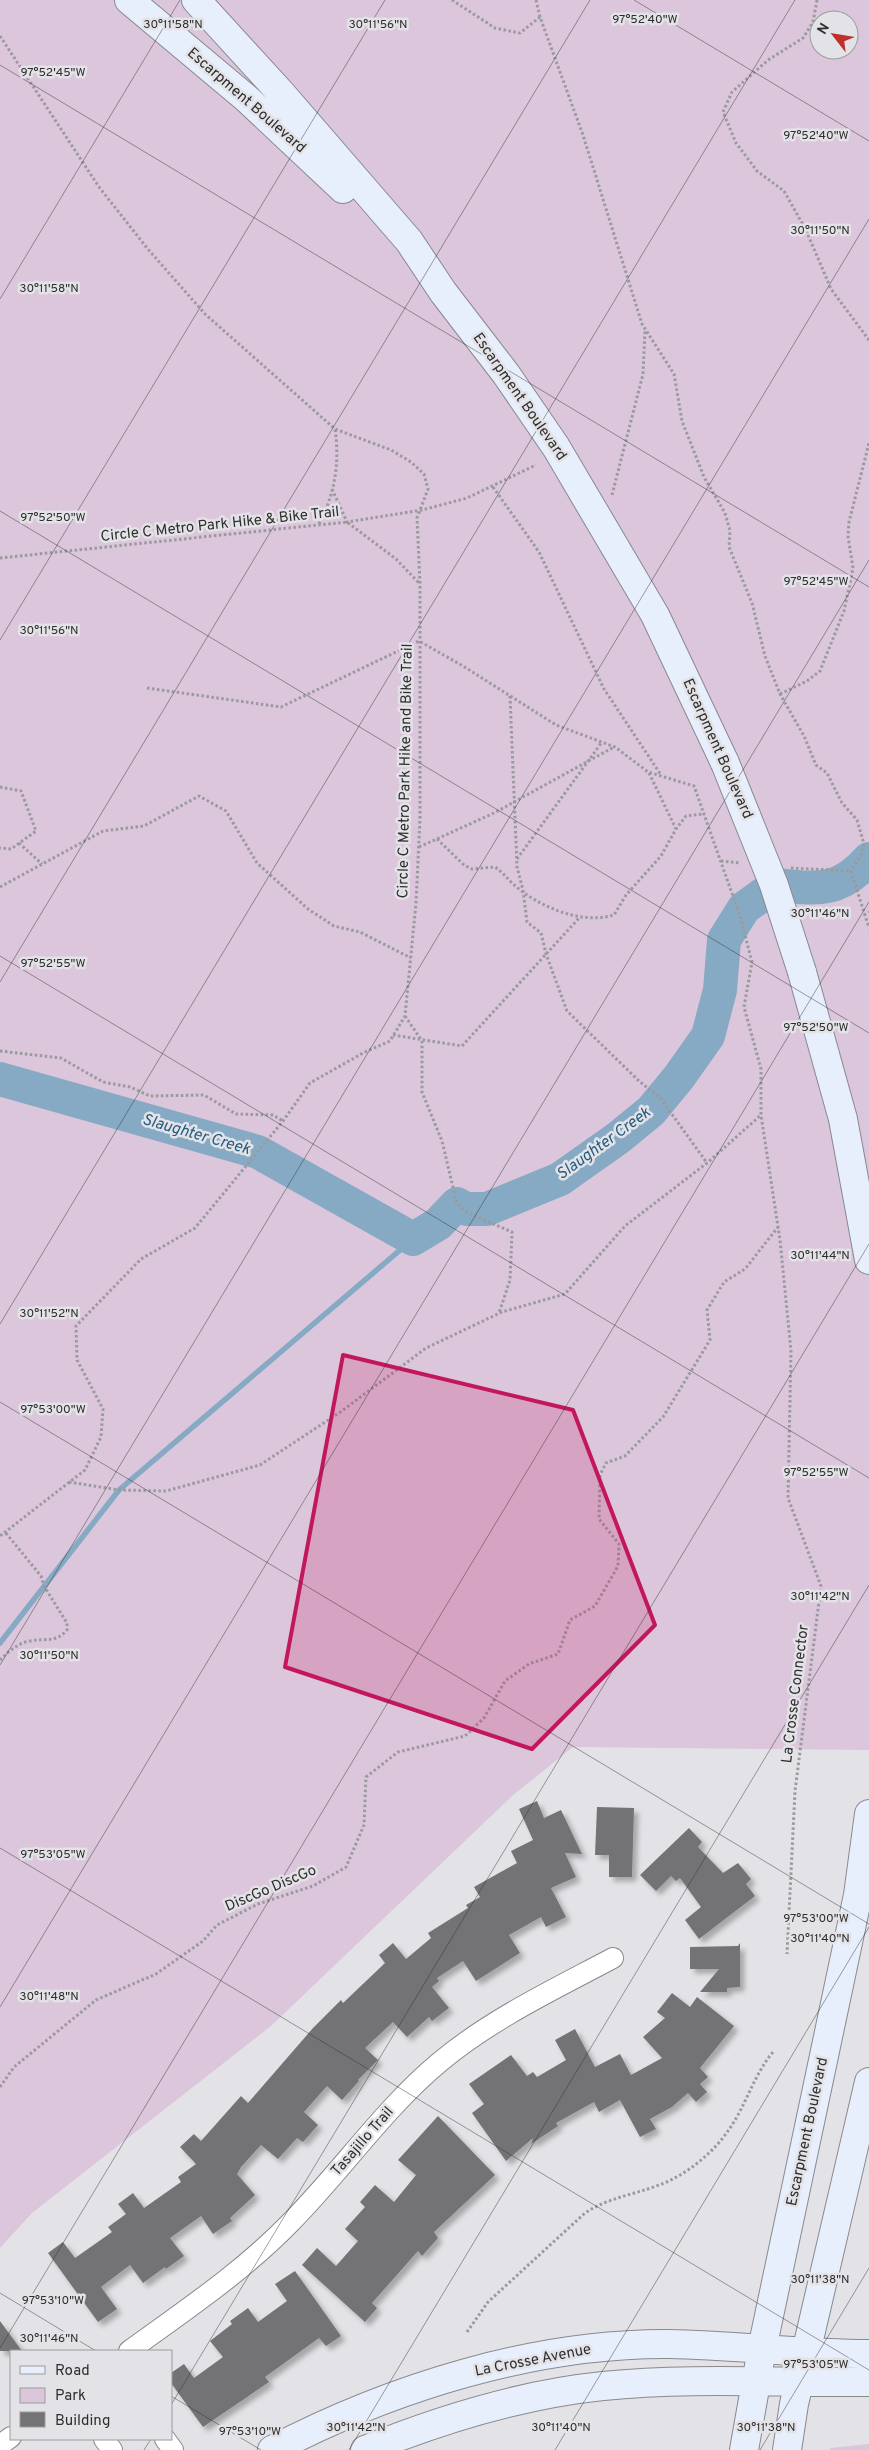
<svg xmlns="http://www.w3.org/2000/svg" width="869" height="2450" viewBox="0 0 869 2450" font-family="Overpass,sans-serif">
<defs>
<filter id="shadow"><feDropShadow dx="4.5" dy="4.5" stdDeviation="2.5" flood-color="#0004"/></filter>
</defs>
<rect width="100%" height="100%" fill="#e3e3e7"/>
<!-- green -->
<path fill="#dbc6dc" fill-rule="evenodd" d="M0 0H869V1750L573 1747 512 1796 271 2026 32 2213 0 2248ZM819 20H849V50H819Z
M869 2444V2450H830V2448Z"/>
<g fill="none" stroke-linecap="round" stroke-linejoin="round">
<!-- stream -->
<path stroke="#86aac3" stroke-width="5.5" d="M0 1643 119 1490 413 1239"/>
<!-- river -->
<path stroke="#86aac3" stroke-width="34" d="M0 1079 258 1152 413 1239 438 1224 457 1204 466 1209H487L560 1179 618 1138 651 1111 679 1077 708 1036 720 990 724 940 744 908 776 885C818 889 839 893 869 859"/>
</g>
<!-- building -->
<path fill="#737274" filter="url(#shadow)" d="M537 1801 544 1818 561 1810 582 1854 565 1853 576 1877 551 1888 566 1917 546 1927 541 1917 509 1935 520 1953 476 1981 463 1961 437 1978 439 1981 432 1987 449 2008 432 2021 429 2017 407 2037 393 2022 365 2048 378 2060 358 2080 359 2081 342 2100 327 2086 304 2112 318 2125 303 2142 297 2138 278 2159 261 2145 241 2167 237 2174 255 2195 230 2218 232 2221 213 2234 201 2216 170 2238 184 2256 166 2269 165 2267 143 2283 130 2265 101 2287 117 2309 98 2322 48 2253 63 2242 75 2258 112 2232 108 2227 126 2214 118 2204 133 2193 144 2208 181 2182 178 2177 196 2164 180 2147 194 2134 201 2141 241 2096 248 2103 313 2028 341 2000 343 2003 385 1963 379 1955 393 1943 406 1959 431 1938 428 1933 468 1908 466 1905 480 1897 474 1887 517 1863 511 1851 533 1840 519 1809Z
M597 1807 634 1808 632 1877H609V1855H595Z
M689 1828 702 1842 698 1847 723 1873 738 1863 751 1879 746 1884 755 1896 699 1939 685 1920 701 1907 680 1878 676 1881 671 1876 656 1891 640 1875Z
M740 1943V1987L727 1988V1992H700L719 1969H690V1947L738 1946Z
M672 1993 690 2007 697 1997 734 2026 700 2068 708 2077 700 2084 707 2092 696 2102 688 2093 672 2107 650 2119 656 2129 640 2137 620 2100 599 2112 594 2102 556 2123 558 2126 531 2144 533 2138 506 2161 472 2113 484 2104 469 2084 511 2055 527 2076 533 2072 537 2077 566 2060 555 2040 575 2029 595 2067 620 2054 631 2075 662 2058 643 2037 665 2018 657 2012Z
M438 2116 495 2175 434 2232 438 2238 422 2256 418 2251 372 2303 377 2308 365 2322 302 2265 317 2248 336 2266 358 2241 345 2229 365 2207 360 2202 375 2185 394 2202 416 2175 398 2160Z
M295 2271 341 2336 326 2346 319 2338 265 2377 269 2382 203 2427 171 2383V2373L184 2364 194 2378 223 2357 210 2341 232 2324 230 2321 248 2308 258 2322 287 2301 275 2284Z
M0 2321 22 2351H0Z"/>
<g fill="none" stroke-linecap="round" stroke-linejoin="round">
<defs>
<path id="street" d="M129 2351C184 2311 241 2273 289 2224 341 2172 384 2108 441 2061 493 2018 555 1989 613 1958
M104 2439 112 2450
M165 2439 173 2450
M0 2445 11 2437"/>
<path id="secondary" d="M129 0 246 98 343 189
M196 0 281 93 409 241 443 292 506 374 556 447 655 615 725 763
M802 972 843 1119 869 1260
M272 2450C391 2388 534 2343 669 2344 736 2345 802 2354 869 2354
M365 2450C439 2420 524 2394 603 2386 691 2377 781 2383 869 2382
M744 2450 762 2349 858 1895 869 1814
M787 2450 794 2404 869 2082"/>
</defs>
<!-- street casing -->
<use href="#street" stroke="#89898c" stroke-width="22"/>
<!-- secondary casing -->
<use href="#secondary" stroke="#89898c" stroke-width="30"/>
<!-- path -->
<path stroke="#9a9a9d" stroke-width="3" stroke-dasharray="2.5 2.5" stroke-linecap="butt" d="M452 0 495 28 520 33 540 17
M536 0 540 17 583 135 642 324 674 374 682 421 704 477 725 513 730 531 729 547 752 603 765 656 780 694 804 736 816 765 827 773 842 803 857 820 864 844 861 855 851 871 869 928
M817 0 813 22 803 38 768 60 732 92 723 112 736 143 757 171 784 191 806 230 831 289 869 340
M0 36 99 187 147 248 205 314 335 429 391 450 411 462 424 474 428 489 417 518 420 584V819L416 903 405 1016 390 1041 363 1053 310 1083 283 1121 195 1228 141 1259 76 1326 77 1360 103 1409 101 1437 85 1470 0 1536
M493 487 539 552 604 689 661 775
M332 489 347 522 422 510 467 498 536 465
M612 495 643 374 645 331
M319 524C335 494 340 462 335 429
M0 558 347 522 396 559 420 584
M147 688 281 707 419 641 463 666 556 725 615 747 648 772 694 786 740 916 752 962 744 1007 761 1069V1115L780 1240 791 1351 788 1498 821 1586 795 1791 787 1954
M780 694 807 681 820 671 844 611 853 568 848 536 849 522 869 443
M510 696 517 867 523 890 527 922 541 933 546 954 567 1011 639 1081 661 1099 707 1163
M649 773 676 829
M0 787 21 791 36 831 11 849 0 848
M437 839 464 865 472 869 495 867C502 872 506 877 512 883 537 906 580 925 614 915L626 895 661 856 676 829 686 816 702 814
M19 843 42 864
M419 847 494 813 614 747
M517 859 602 742
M721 861 740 863
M791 868 851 871
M0 887 103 831 144 826 199 796 226 811 257 863 308 909 334 926 360 932 411 958
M864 915 869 912
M405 1016 422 1041V1092L442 1141 457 1204 468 1213 512 1232 510 1280 499 1313
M393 1035 462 1046 580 917
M0 1051 61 1058 103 1082 130 1087 150 1096 204 1095 236 1114 273 1115 283 1121
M69 1482 119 1490 166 1491 260 1465 339 1413 426 1348 502 1312 565 1294 625 1226 707 1163 761 1115
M0 1660C9 1651 18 1643 30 1641 46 1638 56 1643 67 1630V1623L44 1586 41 1576 5 1532
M0 2087 14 2067 96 2000 156 1974 203 1941 217 1925 258 1904 313 1886 346 1867 364 1825 366 1777 398 1752 465 1736 484 1718 505 1681 529 1664 558 1654 570 1620 595 1606 618 1566 619 1544 599 1519 600 1475 606 1463 625 1456 663 1417 710 1340 707 1310 724 1282 745 1269 778 1227
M467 2332 488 2302 585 2213C610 2197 633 2195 659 2185 685 2176 713 2153 728 2131 746 2106 753 2076 773 2052"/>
<!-- street -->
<use href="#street" stroke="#fff" stroke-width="20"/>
<!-- secondary -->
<use href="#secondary" stroke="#e8effc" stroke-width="28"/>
<defs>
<path id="secondary-bridge" d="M725 763 774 885 802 972"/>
</defs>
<!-- secondary-bridge casing -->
<use href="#secondary-bridge" stroke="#89898c" stroke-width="30" stroke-linecap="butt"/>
<!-- secondary-bridge -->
<use href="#secondary-bridge" stroke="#e8effc" stroke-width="28"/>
</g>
<!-- marked area -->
<path fill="#c2185b" fill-opacity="0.2" stroke="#c2185b" stroke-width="4" stroke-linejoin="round" d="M343 1355 573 1410 655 1625 532 1749 285 1667Z"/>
<!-- ticks -->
<path fill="none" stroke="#2e2e2f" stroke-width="1" stroke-opacity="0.45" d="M634 0 869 141M0 65 869 587M0 299 180 0M0 511 869 1033M0 640 385 0M0 956 869 1478M0 982 590 0M0 1324 795 0M0 1402 869 1924M0 1665 869 219M0 1848 869 2370M0 2007 869 560M0 2293 96 2351M0 2348 869 902M171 2396 261 2450M171 2405 869 1244M144 2450 151 2439M349 2450 869 1585M555 2450 869 1927M760 2450 869 2268"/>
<g text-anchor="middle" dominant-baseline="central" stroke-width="5" stroke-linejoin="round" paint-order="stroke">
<!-- street labels -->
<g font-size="15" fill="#2e2e2f" stroke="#e3e3e7">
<text transform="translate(246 101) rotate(41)">Escarpment Boulevard</text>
<text transform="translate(519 397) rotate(55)">Escarpment Boulevard</text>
<text transform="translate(220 525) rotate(-6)">Circle C Metro Park Hike &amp; Bike Trail</text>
<text transform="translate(717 749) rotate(66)">Escarpment Boulevard</text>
<text transform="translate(406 771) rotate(-89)">Circle C Metro Park Hike and Bike Trail</text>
<text transform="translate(796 1694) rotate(-83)">La Crosse Connector</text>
<text transform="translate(271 1889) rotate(-23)">DiscGo DiscGo</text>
<text transform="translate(808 2132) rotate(-78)">Escarpment Boulevard</text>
<text transform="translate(363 2142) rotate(-49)">Tasajillo Trail</text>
<text transform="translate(533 2361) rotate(-11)">La Crosse Avenue</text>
</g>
<!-- water labels -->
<g font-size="16" font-style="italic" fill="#225b80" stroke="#e3e3e7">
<text transform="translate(196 1135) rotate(16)">Slaughter Creek</text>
<text transform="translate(604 1144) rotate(-36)">Slaughter Creek</text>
</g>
</g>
<g font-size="12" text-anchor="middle" fill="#2e2e2f" stroke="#e3e3e7" stroke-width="5" stroke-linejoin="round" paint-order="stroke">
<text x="645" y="23">97°52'40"W</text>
<text x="173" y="28">30°11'58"N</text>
<text x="378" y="28">30°11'56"N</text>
<text x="53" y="76">97°52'45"W</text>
<text x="816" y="139">97°52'40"W</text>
<text x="820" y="234">30°11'50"N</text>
<text x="49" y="292">30°11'58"N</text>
<text x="53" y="521">97°52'50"W</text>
<text x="816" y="585">97°52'45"W</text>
<text x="49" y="634">30°11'56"N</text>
<text x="820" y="917">30°11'46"N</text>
<text x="53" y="967">97°52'55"W</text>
<text x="816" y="1031">97°52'50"W</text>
<text x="820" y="1259">30°11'44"N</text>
<text x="49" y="1317">30°11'52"N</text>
<text x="53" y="1413">97°53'00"W</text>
<text x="816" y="1476">97°52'55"W</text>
<text x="820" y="1600">30°11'42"N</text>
<text x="49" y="1659">30°11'50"N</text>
<text x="53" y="1858">97°53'05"W</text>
<text x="816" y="1922">97°53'00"W</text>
<text x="820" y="1942">30°11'40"N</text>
<text x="49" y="2000">30°11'48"N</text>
<text x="820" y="2283">30°11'38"N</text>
<text x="53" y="2304">97°53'10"W</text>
<text x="49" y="2342">30°11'46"N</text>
<text x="816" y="2368">97°53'05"W</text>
<text x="356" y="2431">30°11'42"N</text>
<text x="561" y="2431">30°11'40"N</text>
<text x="766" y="2431">30°11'38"N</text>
<text x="250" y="2435">97°53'10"W</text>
</g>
<!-- legend -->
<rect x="10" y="2350" width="162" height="90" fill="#e3e3e7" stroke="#9b9b9d"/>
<rect x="20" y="2366" width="25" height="8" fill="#e8effc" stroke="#9b9b9d"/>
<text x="55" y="2375" font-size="15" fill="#2e2e2f">Road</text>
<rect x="20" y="2388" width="25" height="15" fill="#dbc6dc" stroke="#9b9b9d"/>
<text x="55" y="2400" font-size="15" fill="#2e2e2f">Park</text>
<rect x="20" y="2412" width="25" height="15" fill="#737274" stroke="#9b9b9d"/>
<text x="55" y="2425" font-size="15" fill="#2e2e2f">Building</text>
<!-- north arrow -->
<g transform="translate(834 35) rotate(301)"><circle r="24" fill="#e3e3e7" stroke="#9b9b9d"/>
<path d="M0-4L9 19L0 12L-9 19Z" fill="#bf302a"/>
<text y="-8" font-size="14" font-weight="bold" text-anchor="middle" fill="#2e2e2f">N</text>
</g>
</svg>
